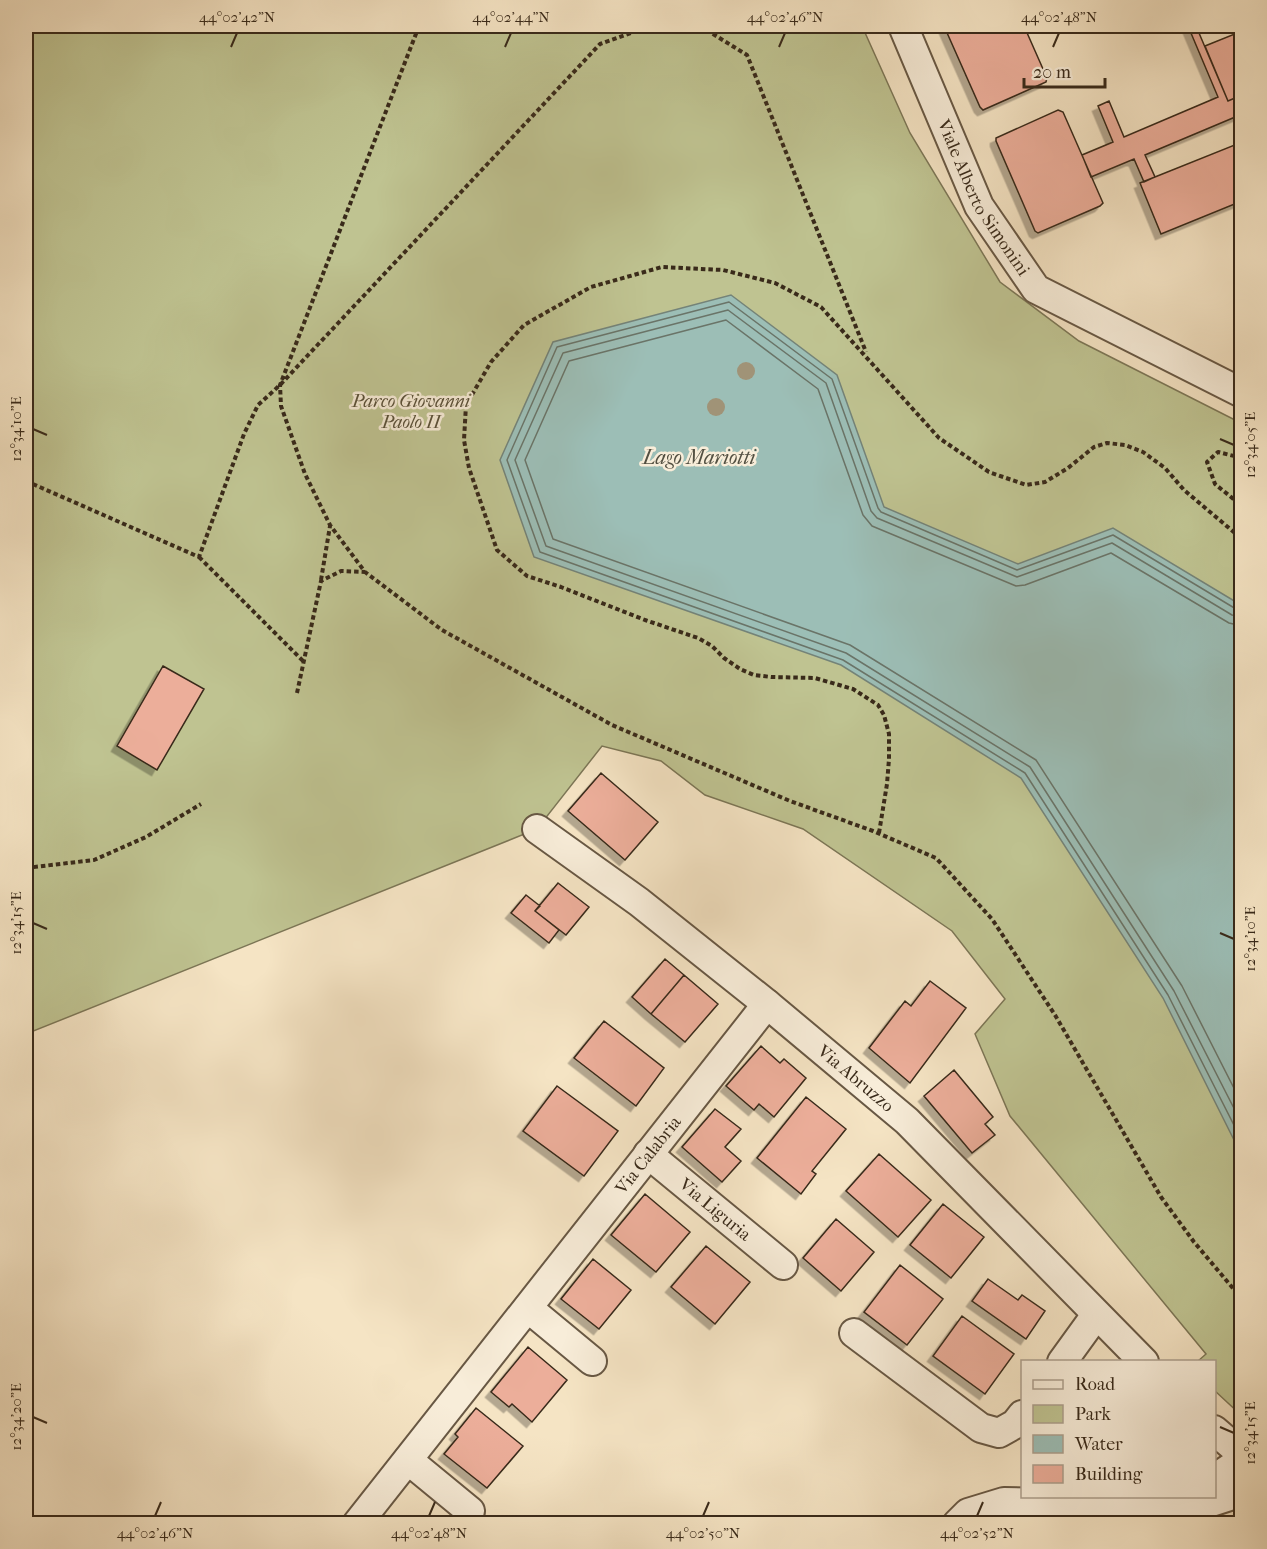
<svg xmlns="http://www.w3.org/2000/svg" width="1267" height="1549" viewBox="0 0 1267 1549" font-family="'IM FELL French Canon',serif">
<defs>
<filter id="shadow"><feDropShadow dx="-5.5" dy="5.5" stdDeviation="0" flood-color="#0004"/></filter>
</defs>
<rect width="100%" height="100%" fill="#f5e4c4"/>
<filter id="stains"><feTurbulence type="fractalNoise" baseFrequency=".00333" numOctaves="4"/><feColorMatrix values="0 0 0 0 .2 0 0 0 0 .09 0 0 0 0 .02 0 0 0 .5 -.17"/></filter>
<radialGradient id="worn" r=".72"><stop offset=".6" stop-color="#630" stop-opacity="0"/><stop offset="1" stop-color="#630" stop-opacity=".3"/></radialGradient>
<!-- green -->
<path fill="#bfc391" stroke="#7c7656" stroke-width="1.5" d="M26 26H862L910 133 1000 282 1079 341 1241 423V1415L1215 1391 1214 1362 1198 1361 1206 1354 1010 1116 975 1034 1005 999 952 931 803 829 705 795 661 761 602 746 537 829 26 1034Z"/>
<!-- water -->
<path fill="#9cbeb6" stroke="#748378" stroke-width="1.5" d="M731 295 837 375 884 507 1018 564 1113 528 1241 605V1154L1163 998 1021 778 841 665 534 557 500 460 553 342Z"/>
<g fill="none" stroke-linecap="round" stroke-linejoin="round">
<!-- shore -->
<path stroke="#6a7468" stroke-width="1.5" d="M1242 610 1236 609 1113 535 1017 570 881 512 878 508 832 379 729 302 557 347 507 460 540 552 843 660 1025 773 1168 995 1242 1141
M1242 617 1232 615 1112 543 1017 577 877 518 871 511 826 383 728 310 563 353 515 460 546 546 846 653 1030 767 1174 991 1242 1124
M1242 626 1229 623 1111 553 1025 585 1016 586 872 526 863 515 818 389 726 320 569 361 525 460 553 539 850 645 1036 760 1182 986 1242 1104"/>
</g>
<!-- building -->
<path fill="#ecae9a" stroke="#392a1a" stroke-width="1.5" filter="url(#shadow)" d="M944 26H1024L1047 78 1046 82 983 110 980 107Z
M1188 26H1196L1228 101 1242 95V118L1240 115 1145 155 1155 177 1144 182 1134 159 1091 177 1082 155 1113 142 1098 106 1109 101 1124 137 1218 97Z
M1242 31V95L1228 101 1205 46Z
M1058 110 1063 112 1103 203 1100 206 1038 233 1035 231 996 141V138Z
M1242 142V201L1161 234 1140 183Z
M163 666 204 689 157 770 117 746Z
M601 773 658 822 625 860 568 811Z
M558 883 589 907 566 935 535 911Z
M526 895 540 906 535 911 559 930 549 943 511 913Z
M665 959 684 975 651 1014 632 997Z
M684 975 718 1004 685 1042 651 1014Z
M930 981 966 1008 910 1083 869 1048 905 1001 911 1006Z
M604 1021 664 1068 636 1106 574 1058Z
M761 1046 780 1063 784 1059 806 1078 774 1117 759 1104 754 1110 726 1086Z
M954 1070 993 1117 985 1124 995 1135 972 1153 924 1096Z
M557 1086 618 1131 584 1176 523 1131Z
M806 1097 846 1129 812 1171 816 1174 801 1194 757 1158Z
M715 1109 741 1129 725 1147 741 1161 722 1182 682 1147Z
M879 1154 931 1200 898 1237 846 1191Z
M645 1194 690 1232 656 1272 611 1235Z
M943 1204 984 1237 951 1278 910 1245Z
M836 1219 874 1252 841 1291 803 1258Z
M706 1246 750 1282 715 1324 671 1287Z
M593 1259 631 1290 599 1329 561 1299Z
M900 1265 943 1299 907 1345 864 1312Z
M988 1279 1018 1300 1022 1295 1045 1311 1026 1339 972 1301Z
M962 1316 1014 1354 985 1394 933 1356Z
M528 1347 567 1380 532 1422 512 1404 509 1407 491 1392Z
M476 1408 523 1446 487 1488 444 1454 458 1437 455 1434Z
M395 1516 405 1524H390Z"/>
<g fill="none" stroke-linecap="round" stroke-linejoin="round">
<defs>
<g id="minor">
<path id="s1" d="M903 26 979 206 1036 289 1242 393"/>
<path id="s2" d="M537 829 639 902 767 1004 907 1121 1144 1362"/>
<path id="s3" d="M648 1154 783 1265"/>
<path d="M528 1308 592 1361"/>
<path d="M854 1333 981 1428 999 1433 1015 1424 1022 1415"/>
<path d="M1062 1362 1096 1315"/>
<path d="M1214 1430 1242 1454"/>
<path d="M408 1460 470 1511"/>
<path d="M1214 1479 1242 1460"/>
<path id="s4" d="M357 1524 767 1004"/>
<path d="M957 1524 968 1513 1004 1502 1199 1506 1242 1492"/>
</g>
</defs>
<!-- minor casing -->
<use href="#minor" stroke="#685844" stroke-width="32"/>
<!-- path -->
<path stroke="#392a1a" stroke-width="4" stroke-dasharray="4.5 3" stroke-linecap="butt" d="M419 26 280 385 281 406 305 474 330 525 365 572 442 630 612 725 790 801 873 831 936 858 992 919 1055 1015 1161 1197 1194 1242 1242 1299
M700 26 747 55 866 352
M1242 458 1218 452 1207 462 1215 484 1242 506
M26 481 199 557 244 434 258 405 280 385 600 44 651 26
M199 557 304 662
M321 580 330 526
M297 693 321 581 341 571 365 572
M879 833 887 784 889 759V734L884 715 878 705 853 689 815 678 771 677 754 675 740 669 724 658 712 646 698 638 645 620 561 587 527 576 497 550 469 468 464 440 466 405 491 362 524 325 591 287 662 267 723 270 775 283 821 307 939 438 989 472 1026 485 1045 482 1068 468 1094 447 1107 443 1125 445 1143 452 1165 468 1184 490 1242 539
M26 868 94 860 146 837 201 804"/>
<!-- minor -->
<use href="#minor" stroke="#f8edd9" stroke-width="28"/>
</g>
<!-- trees -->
<g fill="#a09377">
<circle cx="746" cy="371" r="9"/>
<circle cx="716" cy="407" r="9"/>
</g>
<!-- ticks -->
<path fill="none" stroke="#392a1a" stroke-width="2" d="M231 47 237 33M505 47 511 33M779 47 785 33M1053 47 1059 33M33 429 47 435M1220 439 1234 445M33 923 47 929M1220 933 1234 939M33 1417 47 1423M1220 1427 1234 1433M155 1516 161 1502M429 1516 435 1502M703 1516 709 1502M977 1516 983 1502"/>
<g text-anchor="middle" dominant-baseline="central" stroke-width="5" stroke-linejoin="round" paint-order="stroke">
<!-- street labels -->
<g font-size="18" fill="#392a1a" stroke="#f8edd9">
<text stroke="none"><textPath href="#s1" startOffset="190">Viale Alberto Simonini</textPath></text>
<text stroke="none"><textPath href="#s2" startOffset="405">Via Abruzzo</textPath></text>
<text stroke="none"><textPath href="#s4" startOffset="470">Via Calabria</textPath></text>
<text stroke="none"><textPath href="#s3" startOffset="87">Via Liguria</textPath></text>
</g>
<!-- park labels -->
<g font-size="18" font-style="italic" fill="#5a5038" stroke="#f8edd9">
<text x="411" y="401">Parco Giovanni<tspan x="411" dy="21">Paolo II</tspan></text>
</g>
<!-- water labels -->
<g font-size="20" font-style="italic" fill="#524f41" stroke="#f8edd9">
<text x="699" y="457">Lago Mariotti</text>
</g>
</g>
<!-- margin -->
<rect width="1267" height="1549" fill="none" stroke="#f5e4c4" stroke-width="66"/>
<!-- legend -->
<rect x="1021" y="1360" width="195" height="138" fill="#f8edd9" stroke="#ac9f8d" stroke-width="1.5"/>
<rect x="1033" y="1380" width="30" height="9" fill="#f8edd9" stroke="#ac9f8d" stroke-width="1.5"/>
<text x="1075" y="1390" font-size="18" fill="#392a1a">Road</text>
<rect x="1033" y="1405" width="30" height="18" fill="#bfc391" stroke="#ac9f8d" stroke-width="1.5"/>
<text x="1075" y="1420" font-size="18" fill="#392a1a">Park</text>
<rect x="1033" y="1435" width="30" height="18" fill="#9cbeb6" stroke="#ac9f8d" stroke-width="1.5"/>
<text x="1075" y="1450" font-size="18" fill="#392a1a">Water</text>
<rect x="1033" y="1465" width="30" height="18" fill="#ecae9a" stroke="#ac9f8d" stroke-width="1.5"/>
<text x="1075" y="1480" font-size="18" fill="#392a1a">Building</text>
<!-- scale -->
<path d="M1024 78v9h81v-9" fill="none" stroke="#392a1a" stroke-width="3"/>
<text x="1033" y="78" font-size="18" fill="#392a1a" stroke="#f8edd9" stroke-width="4.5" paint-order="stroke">20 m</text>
<rect x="33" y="33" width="1201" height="1483" fill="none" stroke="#392a1a" stroke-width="2"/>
<g font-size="15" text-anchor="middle" fill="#392a1a">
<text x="237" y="22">44°02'42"N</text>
<text x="511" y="22">44°02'44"N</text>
<text x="785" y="22">44°02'46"N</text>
<text x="1059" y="22">44°02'48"N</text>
<text transform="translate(16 429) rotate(-90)" y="5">12°34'10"E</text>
<text transform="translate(1250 445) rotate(-90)" y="5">12°34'05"E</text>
<text transform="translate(16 923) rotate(-90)" y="5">12°34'15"E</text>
<text transform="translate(1250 939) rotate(-90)" y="5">12°34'10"E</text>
<text transform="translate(16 1417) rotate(-90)" y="5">12°34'20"E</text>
<text transform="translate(1250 1433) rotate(-90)" y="5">12°34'15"E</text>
<text x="155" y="1538">44°02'46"N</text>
<text x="429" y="1538">44°02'48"N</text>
<text x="703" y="1538">44°02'50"N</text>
<text x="977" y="1538">44°02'52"N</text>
</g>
<rect width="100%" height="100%" filter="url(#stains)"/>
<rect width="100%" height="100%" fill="url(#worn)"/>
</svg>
